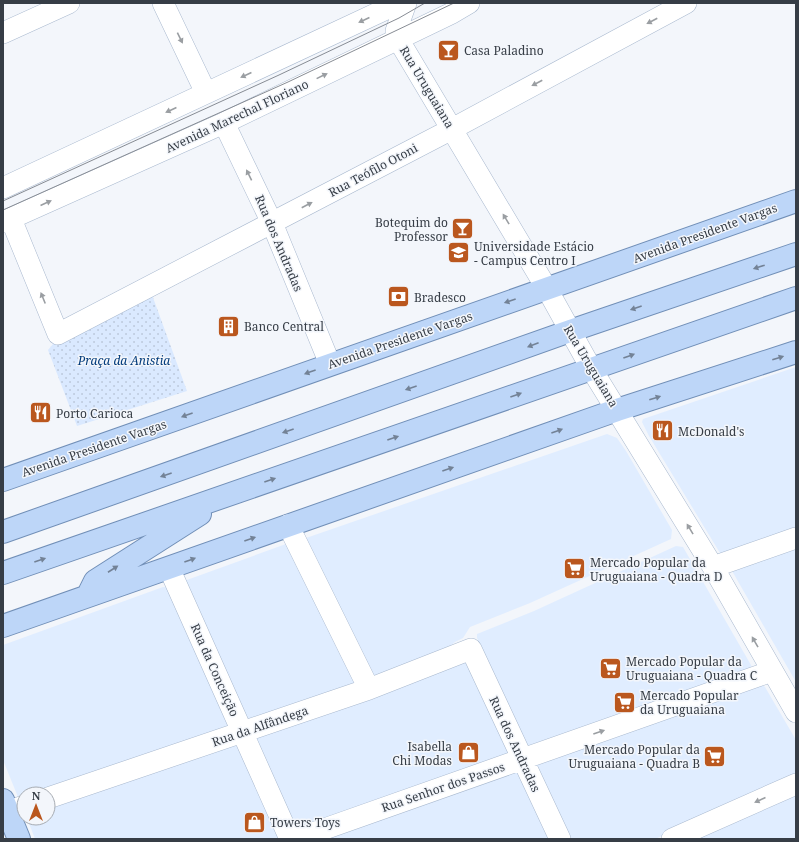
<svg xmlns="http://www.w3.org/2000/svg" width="799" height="842" viewBox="0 0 799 842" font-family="'Noto Serif',serif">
<defs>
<pattern id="park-dots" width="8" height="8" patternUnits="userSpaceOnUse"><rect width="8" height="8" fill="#dae9ff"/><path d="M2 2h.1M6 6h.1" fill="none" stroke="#bcc9dc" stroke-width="1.8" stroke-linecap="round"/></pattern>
</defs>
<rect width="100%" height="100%" fill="#f3f6fb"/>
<!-- built -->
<path fill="#e0edff" d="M796 367V532L724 555 720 553 649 436 642 422 643 419Z
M607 434 617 438 626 451 672 530 671 539 530 603 470 627 463 638 455 642 450 646 373 679 305 540 306 538Z
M796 543V682L732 571Z
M286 544 361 683 250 724 184 581Z
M676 546 683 547 751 665 752 669 704 691 527 746 477 638V634L534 611Z
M163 587 170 588 233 725 48 794H24V801L22 800 18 797 3 760V645Z
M466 659 511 754 298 834 251 737Z
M761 684 765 687 796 740V777L655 839H568L535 767 537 759Z
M236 739 281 839H35L27 818H48V804Z
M515 766 552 839H305Z
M796 791V839H688Z"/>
<!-- park -->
<path fill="url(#park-dots)" d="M151 292 187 391 77 426 48 350 58 338Z"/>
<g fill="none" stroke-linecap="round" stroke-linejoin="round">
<defs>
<path id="minor" d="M163 3 206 93
M406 3 396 31 398 39 547 289 592 370 713 567 796 712
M3 33 69 3
M224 123 272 223 330 364
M3 188 399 3
M11 219 58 334 452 129 686 3
M3 222 224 123 452 13 469 3
M288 525 369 689
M713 567 796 538
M169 568 290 839
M48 798 369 689 471 649 560 839
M3 813 24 806
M296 839 772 671
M672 839 796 784"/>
<path id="major" d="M3 480 796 201
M3 532 570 331 796 254
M3 573 796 298
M90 591 95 581 200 514
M3 626 617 410 796 352
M3 800 19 839"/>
</defs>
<!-- minor casing -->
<use href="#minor" stroke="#a9b9cf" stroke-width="22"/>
<!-- major casing -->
<use href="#major" stroke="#718fb7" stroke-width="24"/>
<!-- minor -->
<use href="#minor" stroke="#fff" stroke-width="21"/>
<!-- major -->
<use href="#major" stroke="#bdd6f8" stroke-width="22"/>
<!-- tram -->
<path stroke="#878c94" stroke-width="1" d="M3 201 279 75 399 18 425 3
M3 210 288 82 454 3"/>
</g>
<!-- one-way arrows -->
<defs><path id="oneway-solid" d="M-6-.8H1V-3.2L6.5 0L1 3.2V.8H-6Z"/></defs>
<g fill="#9a9ea2">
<use href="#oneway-solid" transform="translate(364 20) rotate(155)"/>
<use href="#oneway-solid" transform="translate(652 21) rotate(152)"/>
<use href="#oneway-solid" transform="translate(180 38) rotate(64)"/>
<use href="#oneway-solid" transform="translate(246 75) rotate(155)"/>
<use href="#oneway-solid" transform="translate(322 76) rotate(-26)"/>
<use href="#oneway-solid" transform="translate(537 83) rotate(152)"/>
<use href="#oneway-solid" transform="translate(171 110) rotate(155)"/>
<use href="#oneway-solid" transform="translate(249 175) rotate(-116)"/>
<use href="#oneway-solid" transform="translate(46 203) rotate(-24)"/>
<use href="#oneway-solid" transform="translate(307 205) rotate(-28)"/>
<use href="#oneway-solid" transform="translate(506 219) rotate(-121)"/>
<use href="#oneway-solid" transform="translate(43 298) rotate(-112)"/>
<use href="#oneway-solid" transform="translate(690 529) rotate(-121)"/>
<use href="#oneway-solid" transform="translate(755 642) rotate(-120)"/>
<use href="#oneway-solid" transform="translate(599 732) rotate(-19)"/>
<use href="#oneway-solid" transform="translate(760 800) rotate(156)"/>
</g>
<g fill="#738296">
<use href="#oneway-solid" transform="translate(759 267) rotate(162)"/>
<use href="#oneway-solid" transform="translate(510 301) rotate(161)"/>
<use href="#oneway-solid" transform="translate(636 308) rotate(161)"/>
<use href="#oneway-solid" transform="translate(533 345) rotate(159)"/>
<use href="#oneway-solid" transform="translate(629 356) rotate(-20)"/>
<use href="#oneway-solid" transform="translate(778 358) rotate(-18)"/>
<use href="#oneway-solid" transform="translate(310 372) rotate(160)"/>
<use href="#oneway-solid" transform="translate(411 388) rotate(161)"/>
<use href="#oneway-solid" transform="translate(516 395) rotate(-20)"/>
<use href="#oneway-solid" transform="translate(655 398) rotate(-18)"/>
<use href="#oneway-solid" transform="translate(187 415) rotate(160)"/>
<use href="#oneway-solid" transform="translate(288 431) rotate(161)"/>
<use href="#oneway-solid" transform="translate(557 431) rotate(-20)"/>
<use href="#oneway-solid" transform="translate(393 438) rotate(-19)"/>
<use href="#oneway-solid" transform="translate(448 469) rotate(-19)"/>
<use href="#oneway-solid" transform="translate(166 475) rotate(161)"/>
<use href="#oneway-solid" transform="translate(270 480) rotate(-19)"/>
<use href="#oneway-solid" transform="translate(250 539) rotate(-19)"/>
<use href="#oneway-solid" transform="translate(40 560) rotate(-19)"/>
<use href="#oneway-solid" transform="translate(190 560) rotate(-20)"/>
<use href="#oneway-solid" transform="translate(113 569) rotate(-33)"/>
</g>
<!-- icons -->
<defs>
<symbol id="bar-square" viewBox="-11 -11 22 22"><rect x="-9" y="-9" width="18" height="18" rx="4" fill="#ba571e" stroke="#f3f6fb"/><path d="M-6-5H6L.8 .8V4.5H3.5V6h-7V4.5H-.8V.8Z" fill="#fff"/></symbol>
<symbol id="university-square" viewBox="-11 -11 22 22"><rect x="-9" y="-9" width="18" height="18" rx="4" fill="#ba571e" stroke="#f3f6fb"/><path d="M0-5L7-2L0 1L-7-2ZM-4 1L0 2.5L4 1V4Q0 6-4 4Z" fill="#fff"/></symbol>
<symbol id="bank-square" viewBox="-11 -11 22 22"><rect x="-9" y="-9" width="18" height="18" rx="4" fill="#ba571e" stroke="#f3f6fb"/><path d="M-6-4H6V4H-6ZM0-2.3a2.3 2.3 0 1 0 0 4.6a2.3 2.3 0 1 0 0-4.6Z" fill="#fff"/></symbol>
<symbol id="building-square" viewBox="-11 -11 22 22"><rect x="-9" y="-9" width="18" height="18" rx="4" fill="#ba571e" stroke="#f3f6fb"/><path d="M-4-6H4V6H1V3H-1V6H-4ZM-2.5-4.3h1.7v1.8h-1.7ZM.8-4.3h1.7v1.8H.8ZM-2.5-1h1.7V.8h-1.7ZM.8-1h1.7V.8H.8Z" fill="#fff"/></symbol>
<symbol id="restaurant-square" viewBox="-11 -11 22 22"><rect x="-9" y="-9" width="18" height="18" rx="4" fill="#ba571e" stroke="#f3f6fb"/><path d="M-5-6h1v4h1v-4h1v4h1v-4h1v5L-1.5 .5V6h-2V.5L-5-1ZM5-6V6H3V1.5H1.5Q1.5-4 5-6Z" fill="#fff"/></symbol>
<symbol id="supermarket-square" viewBox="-11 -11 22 22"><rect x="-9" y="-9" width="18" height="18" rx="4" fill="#ba571e" stroke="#f3f6fb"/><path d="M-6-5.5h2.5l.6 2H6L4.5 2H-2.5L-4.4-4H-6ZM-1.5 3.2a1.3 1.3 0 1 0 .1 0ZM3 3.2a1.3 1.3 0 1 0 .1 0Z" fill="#fff"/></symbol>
<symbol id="shop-square" viewBox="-11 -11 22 22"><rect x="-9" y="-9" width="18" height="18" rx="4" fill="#ba571e" stroke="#f3f6fb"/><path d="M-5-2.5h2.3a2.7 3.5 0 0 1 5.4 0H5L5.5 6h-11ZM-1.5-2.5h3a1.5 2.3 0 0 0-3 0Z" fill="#fff"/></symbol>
</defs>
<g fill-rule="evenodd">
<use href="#bar-square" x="436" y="38" width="25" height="25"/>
<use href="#bar-square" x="450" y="216" width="25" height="25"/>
<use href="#university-square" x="446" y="240" width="25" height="25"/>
<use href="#bank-square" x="386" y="284" width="25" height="25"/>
<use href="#building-square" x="216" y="314" width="25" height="25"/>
<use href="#restaurant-square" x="28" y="400" width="25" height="25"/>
<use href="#restaurant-square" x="650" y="418" width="25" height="25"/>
<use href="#supermarket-square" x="562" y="556" width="25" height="25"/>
<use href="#supermarket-square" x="598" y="656" width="25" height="25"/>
<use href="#supermarket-square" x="612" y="690" width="25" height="25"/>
<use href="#shop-square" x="456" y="740" width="25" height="25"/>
<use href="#supermarket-square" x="702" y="744" width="25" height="25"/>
<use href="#shop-square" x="242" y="810" width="25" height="25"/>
</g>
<g text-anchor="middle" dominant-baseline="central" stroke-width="3" stroke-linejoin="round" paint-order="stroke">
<!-- poi labels -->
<g font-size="12" fill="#363d46" stroke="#f3f6fb" text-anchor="start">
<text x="464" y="50">Casa Paladino</text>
<text x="448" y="222" text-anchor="end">Botequim do<tspan x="448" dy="14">Professor</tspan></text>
<text x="474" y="246">Universidade Estácio<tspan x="474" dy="14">- Campus Centro I</tspan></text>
<text x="414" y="297">Bradesco</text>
<text x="244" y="326">Banco Central</text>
<text x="56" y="413">Porto Carioca</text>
<text x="678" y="431">McDonald's</text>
<text x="590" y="562">Mercado Popular da<tspan x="590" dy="14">Uruguaiana - Quadra D</tspan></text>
<text x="626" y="661">Mercado Popular da<tspan x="626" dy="14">Uruguaiana - Quadra C</tspan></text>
<text x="640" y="695">Mercado Popular<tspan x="640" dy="14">da Uruguaiana</tspan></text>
<text x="452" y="746" text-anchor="end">Isabella<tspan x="452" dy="14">Chi Modas</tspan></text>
<text x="700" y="749" text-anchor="end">Mercado Popular da<tspan x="700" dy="14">Uruguaiana - Quadra B</tspan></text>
<text x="270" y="822">Towers Toys</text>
</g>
<!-- street labels -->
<g font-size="12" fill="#363d46" stroke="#f3f6fb">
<text transform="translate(427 87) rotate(59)">Rua Uruguaiana</text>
<text transform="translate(237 116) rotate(-25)">Avenida Marechal Floriano</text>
<text transform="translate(373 170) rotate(-28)">Rua Teófilo Otoni</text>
<text transform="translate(705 233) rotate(-20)">Avenida Presidente Vargas</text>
<text transform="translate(279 243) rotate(67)">Rua dos Andradas</text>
<text transform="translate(400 340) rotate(-19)">Avenida Presidente Vargas</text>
<text transform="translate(591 366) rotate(59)">Rua Uruguaiana</text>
<text transform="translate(94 448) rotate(-19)">Avenida Presidente Vargas</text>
<text transform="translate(215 670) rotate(66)">Rua da Conceição</text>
<text transform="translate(260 726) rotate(-19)">Rua da Alfândega</text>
<text transform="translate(515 744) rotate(65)">Rua dos Andradas</text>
<text transform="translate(443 787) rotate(-19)">Rua Senhor dos Passos</text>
</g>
<!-- park labels -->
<g font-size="12" font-style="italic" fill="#033c7c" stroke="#f3f6fb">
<text x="124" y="360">Praça da Anistia</text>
</g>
</g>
<!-- border -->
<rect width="799" height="842" fill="none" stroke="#363d46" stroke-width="8"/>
<!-- north arrow -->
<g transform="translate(36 806)"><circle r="19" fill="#f3f6fb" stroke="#a7acb3"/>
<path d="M0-3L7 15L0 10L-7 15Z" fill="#ba571e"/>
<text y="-6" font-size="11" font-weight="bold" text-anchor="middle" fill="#363d46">N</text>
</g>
</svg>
